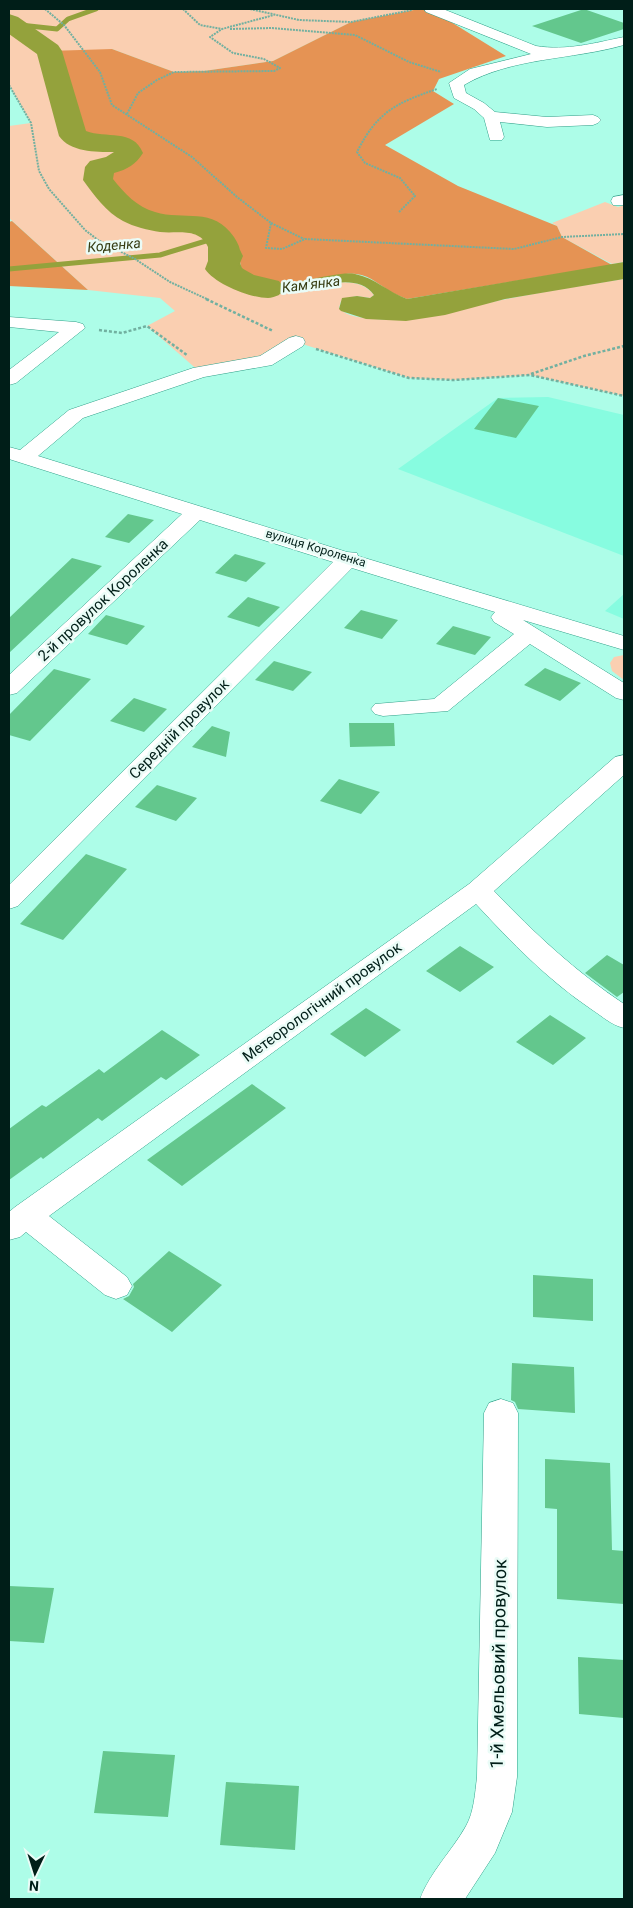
<svg xmlns="http://www.w3.org/2000/svg" width="633" height="1908" viewBox="0 0 633 1908" font-family="Roboto,sans-serif">
<rect width="100%" height="100%" fill="#adfde8"/>
<!-- built -->
<path fill="#87fce0" d="M548 397 624 415V556L398 469 498 398Z
M624 594V619L605 611Z"/>
<!-- green -->
<path fill="#facfb1" d="M9 9H419L351 22 273 61 204 71 174 72 112 49 90 143 120 144 127 148 129 153C122 163 111 165 100 167L119 206 152 221 197 224 219 237 225 251 211 254 209 265 211 275C230 287 248 292 270 294 300 296 352 266 374 295L370 298 356 296 341 301 339 308C347 317 363 318 375 319 425 323 459 308 507 299 546 291 585 285 624 279V396L530 375 454 380 409 378 296 342 265 361 200 372 147 326 175 311 160 298 88 290 9 218V126L31 123 9 85Z
M605 202 618 207 624 205V262L612 264 562 237 557 226 552 223Z
M624 655V680L612 671 610 663 614 657Z"/>
<!-- forest -->
<path fill="#e59354" d="M419 9H430L506 56 439 79 433 91 454 104 385 145 458 186 557 226 562 237 612 265 407 299C402 297 397 295 393 293 380 286 372 276 356 274 328 271 260 302 242 269 239 263 240 256 240 250L225 251 219 237 197 224 152 221 119 206 98 180 100 167C111 165 122 163 129 153L127 148 120 144 90 143 73 136 49 51 112 49 174 72 204 71 273 61 351 22Z
M12 221 88 290 9 286V222Z"/>
<!-- water -->
<path fill="#94a23c" d="M240 250 243 256 240 263C254 306 325 269 355 274 375 278 388 292 407 299L624 262V279L505 299 445 315 406 321 366 319 341 311 339 309 342 298 357 296 370 298 374 295C354 266 299 296 270 294 248 293 230 287 211 275L209 265 211 254Z"/>
<g fill="none" stroke-linecap="round" stroke-linejoin="round">
<!-- stream -->
<path stroke="#94a23c" stroke-width="5" d="M11 24 57 29 68 19 96 9
M9 269 160 255 219 237"/>
<!-- river -->
<path fill="#94a23c" fill-rule="evenodd" d="M9 14 18 17 58 45 62 51 86 131C106 139 133 128 143 153 135 165 128 169 114 173L113 179C124 193 137 207 155 212 184 221 213 206 234 237 240 246 243 255 238 266L254 275 279 281 284 288 279 295C276 296 271 298 268 298 250 298 215 284 205 269L208 261V247C199 227 177 234 160 232 148 230 134 227 123 221 106 212 94 195 83 180L85 167 90 161 106 157 114 152C95 152 70 152 59 136L37 54 9 34Z"/>
</g>
<!-- building -->
<path fill="#63c78d" d="M584 9 624 23V29L581 43 532 26Z
M498 398 539 406 516 438 474 429Z
M128 514 154 520 129 543 105 537Z
M235 554 266 563 246 582 215 573Z
M72 558 102 566 9 653V618Z
M248 597 280 607 259 627 227 617Z
M361 610 398 620 382 639 344 628Z
M106 615 145 626 127 645 88 634Z
M453 626 491 637 475 655 436 644Z
M274 661 312 672 293 691 255 680Z
M545 668 581 683 560 701 524 685Z
M54 669 91 679 30 741 9 735V715Z
M134 698 167 709 144 732 110 721Z
M349 723H394L395 746 350 747Z
M212 726 230 732 226 757 192 747Z
M339 779 380 792 361 814 320 801Z
M157 785 197 798 176 821 135 807Z
M86 854 127 869 63 940 20 924Z
M460 946 494 967 460 992 426 971Z
M607 955 624 965V992L617 997 585 973Z
M366 1008 401 1030 365 1057 330 1034Z
M550 1015 586 1038 553 1065 516 1042Z
M162 1030 200 1055 166 1080 161 1077 102 1121 98 1118 43 1159 41 1157 9 1180V1129L42 1105 46 1107 99 1069 104 1073Z
M252 1084 286 1108 182 1186 147 1160Z
M169 1251 222 1285 172 1332 123 1299 129 1296 134 1287 133 1284Z
M533 1275 593 1279V1321L533 1317Z
M512 1363 574 1367 575 1413 518 1409 515 1402 511 1400Z
M545 1459 610 1463 612 1550 624 1551V1604L557 1599V1509L545 1508Z
M9 1586 54 1588 44 1643 9 1641Z
M578 1657 624 1660V1718L579 1714Z
M103 1751 175 1755 168 1817 94 1813Z
M226 1782 299 1786 295 1850 220 1845Z"/>
<g fill="none" stroke-linecap="round" stroke-linejoin="round">
<defs>
<path id="minor" d="M424 9H443L536 46C567 51 594 43 624 37V45C572 60 512 57 464 85L466 93 484 103 495 112 547 117 593 115 598 117 601 120 598 123 593 125 547 127 500 122 504 137 502 140H490L484 118 474 109 454 98 449 83 470 69 531 54 426 12Z
M624 195V205H613L611 201 613 197Z
M9 317 76 322 83 324 85 328 16 383 9 385V370L59 332 9 327Z
M296 336 303 338 305 342 303 346 272 365 204 377 83 418 38 456 347 552 357 553 358 556 624 636V650L523 620 624 683V700L616 698 530 644 448 711 383 716 375 714 371 709 375 704 434 699 514 634 494 622 491 617 495 612 352 568 18 906 9 909V885L333 562 200 520 17 693 9 695V675L182 514 9 459V447L20 450 69 410 193 368 260 356 289 338Z
M624 755V775L494 891C534 933 576 972 624 1004V1028C611 1025 602 1016 591 1009 548 980 511 942 476 904L49 1216 127 1277 132 1286 127 1295 116 1299 105 1295 26 1232 20 1237 9 1240V1212L15 1207 469 884 615 757Z
M501 1399 513 1403 518 1413 517 1777 512 1812 495 1853 465 1899H420C430 1872 452 1851 466 1826 474 1812 475 1793 477 1777L484 1413 489 1403Z"/>
</defs>
<!-- minor casing -->
<use href="#minor" stroke="#32a18a" stroke-width="1"/>
<!-- path-far1 -->
<path stroke="#71b0a0" stroke-width="2" stroke-dasharray="2 1" stroke-linecap="butt" d="M45 9 64 25 100 72 112 105 192 157 237 197 271 223 266 248 282 249 305 239 514 249 562 237 624 234
M183 9 200 25 222 29
M250 9 299 20 351 22 412 10
M230 29 272 28 355 35 409 62 441 72
M9 85 31 123 39 171 49 189 85 230 98 240 135 259 170 282 209 300
M127 114 138 93 157 80 174 72 274 71 280 68 264 59 233 53 210 37 222 29 274 15
M399 212 415 196 400 178 365 163 357 152C377 112 396 103 437 89
M271 223 304 239"/>
<!-- path -->
<path stroke="#71b0a0" stroke-width="2.5" stroke-dasharray="3 2" stroke-linecap="butt" d="M206 299 273 331
M99 330 122 333 147 326 187 355
M316 349 409 378 454 380 530 375 624 396
M531 374 584 356 624 346"/>
<!-- minor -->
<use href="#minor" fill="#fff" fill-rule="evenodd"/>
</g>
<g text-anchor="middle" dominant-baseline="central" stroke-width="5" stroke-linejoin="round" paint-order="stroke">
<!-- far-street labels -->
<g font-size="12" fill="#001e18" stroke="#eafcf7">
<text transform="translate(316 548) rotate(17)">вулиця Короленка</text>
</g>
<!-- far-water labels -->
<g font-size="14" font-style="italic" fill="#363c12" stroke="#eafcf7">
<text transform="translate(114 245) rotate(-5)">Коденка</text>
<text transform="translate(311 284) rotate(-7)">Кам'янка</text>
</g>
<!-- street labels -->
<g font-size="15" fill="#001e18" stroke="#eafcf7">
<text transform="translate(103 600) rotate(-43)">2-й провулок Короленка</text>
<text transform="translate(179 729) rotate(-45)">Середній провулок</text>
<text transform="translate(322 1002) rotate(-36)">Метеорологічний провулок</text>
</g>
<!-- near-street labels -->
<g font-size="18" fill="#001e18" stroke="#eafcf7">
<text transform="translate(498 1664) rotate(-89)">1-й Хмельовий провулок</text>
</g>
</g>
<!-- border -->
<rect width="633" height="1908" fill="none" stroke="#001e18" stroke-width="20"/>
<!-- north arrow -->
<g transform="translate(35 1873) rotate(184)" stroke="#eafcf7" stroke-width="4" paint-order="stroke">
<path d="M0-4L9 19L0 12L-9 19Z" fill="#001e18"/>
<text y="-8" font-size="14" font-weight="bold" text-anchor="middle" fill="#001e18">N</text>
</g>
</svg>
